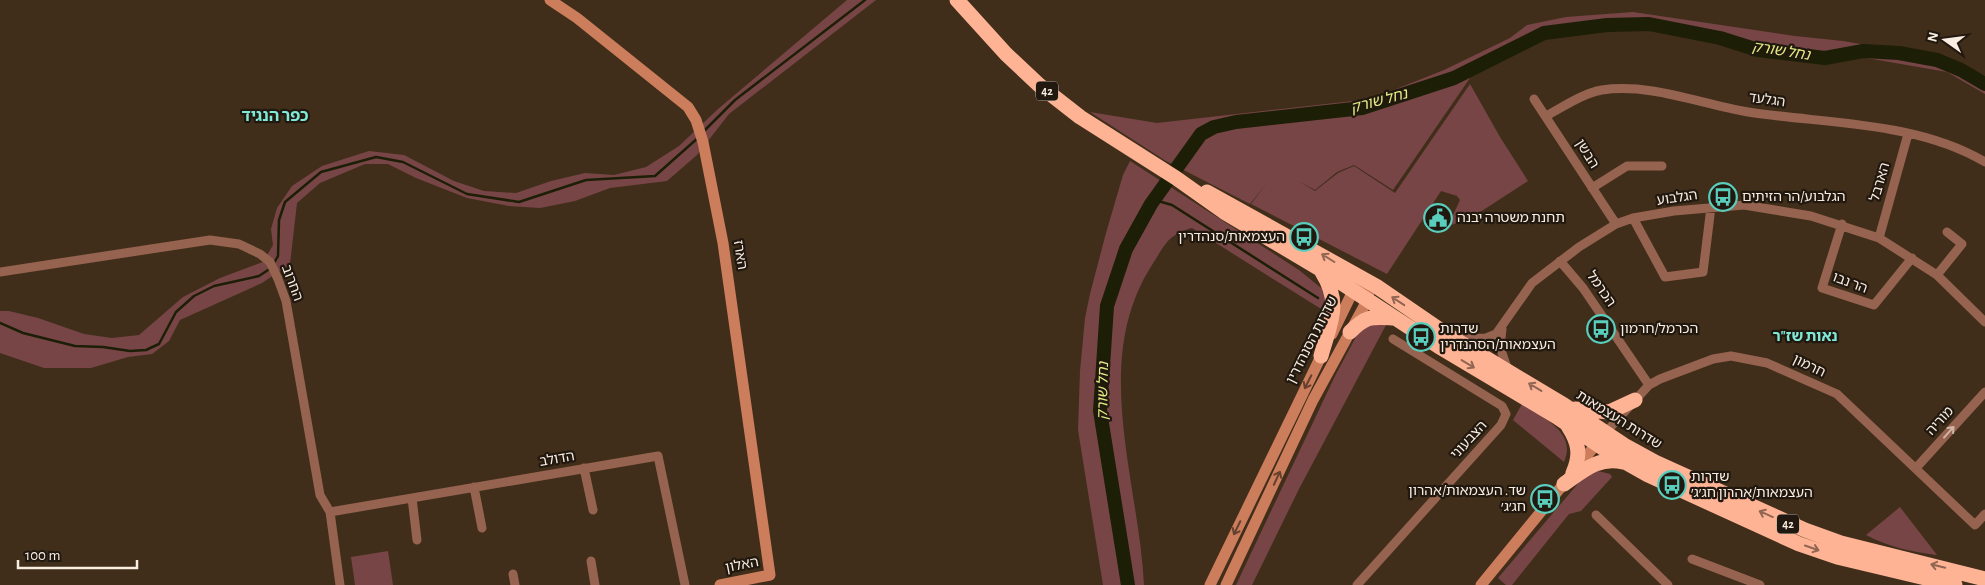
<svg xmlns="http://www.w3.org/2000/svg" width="1985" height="585" viewBox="0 0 1985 585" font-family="'Alegreya Sans','Noto Sans Hebrew',sans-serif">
<rect width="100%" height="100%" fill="#412e1a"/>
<!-- green -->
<path fill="#774546" d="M847 0H876L729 114 697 155 667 181 610 188 575 201 540 208 509 206 467 198 416 178 388 164H365L320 183 297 203 290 264 262 283 180 320 169 341 152 354 128 357 91 368H44L0 353V311H9L38 318 84 334 112 338 139 335 183 297 220 278 263 262 273 245 271 229 277 208 292 186 322 166 369 151 404 155 454 181 484 191 516 193 551 181 585 173 614 175 646 167 679 146 718 109Z
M1633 12 1795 36 1843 41 1954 60 1985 76V94L1947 72 1855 56 1724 45 1648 29 1617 28 1529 35 1472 75 1393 190 1354 165 1337 172 1315 190 1298 181 1315 191 1338 173 1354 166 1395 193 1470 84 1500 137 1528 181 1471 218 1448 226 1460 200 1457 196 1441 191 1387 274 1251 204 1267 183 1295 178 1267 183 1250 204 1166 161 1090 112 1157 123 1371 99 1444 70 1510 38 1527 25 1566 17Z
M1130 161 1299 270 1326 292V312L1192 228C1167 235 1165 245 1152 265 1090 361 1139 481 1144 585H1103L1078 430 1080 371 1085 318 1090 294 1106 233 1123 175Z
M1373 322 1386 325 1299 489 1252 585H1236L1335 376 1358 333Z
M1522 404C1544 419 1577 432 1564 462L1513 420Z
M1598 471 1610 474 1612 477 1581 511 1569 514 1512 585H1506L1498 578 1581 480Z
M1900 507 1937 555C1912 552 1889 547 1866 535Z
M388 551 393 585H355L351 557Z"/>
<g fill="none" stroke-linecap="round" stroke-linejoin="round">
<!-- stream -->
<path stroke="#1c1e06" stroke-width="2.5" d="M704 131 735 100 865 0
M1151 204 1158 201 1172 205 1318 298
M274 263 278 256 279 220 285 202 321 172 376 157 403 162 467 194 519 202 586 180 655 176 699 137
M0 323 23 333 75 346 103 347 130 351 146 350 159 344 176 312 194 296 214 286 259 276 271 268"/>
<!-- river -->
<path stroke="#1c1e06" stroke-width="14" d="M1128 585 1100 411 1107 306 1126 249 1151 204 1201 134 1214 127 1236 122 1362 108 1454 78 1544 33 1607 25 1649 24 1720 38 1758 50 1825 58 1863 51 1899 53 1937 60 1961 70 1985 84"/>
<!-- street -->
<path stroke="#95634f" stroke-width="9" d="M1534 99 1616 224
M1546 116C1563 107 1583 93 1602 90 1651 83 1700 104 1748 112 1826 124 1916 121 1985 162
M1592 188 1627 166H1662
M1633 218 1665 277 1703 272 1711 207
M1842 224 1822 288 1874 305 1912 258
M1879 238 1908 134
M1560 261 1583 288 1649 385
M0 272 210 240 239 244 260 254 270 262 278 279 286 301 320 495 330 512 340 585
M1937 275 1962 244 1947 232
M1502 329 1500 347 1508 371
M1458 339 1486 338 1496 334 1532 283 1579 247 1616 224 1633 218 1674 211 1744 205 1811 216 1879 238 1937 275 1985 322
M1606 432 1649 385 1660 379 1713 359 1731 356 1767 363 1837 394 1975 525 1985 514
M584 468 593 510
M1916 468 1985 392
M474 487 482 528
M412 498 417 540
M330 512 658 456 685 585
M1596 515 1668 585
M1692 559 1760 585
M591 561 595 585
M513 574 515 585
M1357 585 1501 425 1506 414 1502 406 1393 339"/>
<!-- secondary -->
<path stroke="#cc7d5c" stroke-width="11" d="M550 0 577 18 688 107 696 120 703 142 723 243 770 575 720 585
M1332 334 1353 291 1359 288
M1210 585 1324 350
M1226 585 1313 400 1368 299 1370 283
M1481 585 1602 437"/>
<!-- highway -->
<path stroke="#feb395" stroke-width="15" d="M957 0 1006 54 1039 85 1080 117 1176 178 1224 212 1320 269 1438 346 1557 417 1616 457 1648 475 1799 544 1837 557 1955 585
M1207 192 1376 286 1446 334 1564 405 1624 445 1655 462 1805 530 1841 543 1985 579
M1350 332C1367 315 1372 317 1395 318
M1321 356C1330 323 1342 304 1322 272
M1575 409 1609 412 1635 400
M1568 426C1579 443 1581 455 1573 473
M1564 484C1583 471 1599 456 1623 462"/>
</g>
<!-- one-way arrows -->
<defs><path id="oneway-shaft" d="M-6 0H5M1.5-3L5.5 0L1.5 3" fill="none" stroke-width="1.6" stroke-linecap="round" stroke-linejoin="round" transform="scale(1.25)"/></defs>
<g stroke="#906652">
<use href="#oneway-shaft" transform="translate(1328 258) rotate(-148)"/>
<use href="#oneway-shaft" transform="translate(1398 301) rotate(-147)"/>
<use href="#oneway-shaft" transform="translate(1468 364) rotate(31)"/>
<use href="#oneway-shaft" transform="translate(1535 387) rotate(-149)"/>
<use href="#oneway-shaft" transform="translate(1766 514) rotate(-156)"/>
<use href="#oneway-shaft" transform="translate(1812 548) rotate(19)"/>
<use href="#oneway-shaft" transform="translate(1938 566) rotate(-166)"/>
</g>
<g stroke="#65402e">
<use href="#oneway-shaft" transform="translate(1308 382) rotate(117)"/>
<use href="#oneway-shaft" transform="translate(1277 478) rotate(-65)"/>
<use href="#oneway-shaft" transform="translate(1237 528) rotate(116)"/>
</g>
<use stroke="#d1b5a6" href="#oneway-shaft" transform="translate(1949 432) rotate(-48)"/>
<!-- icons -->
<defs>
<symbol id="bus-ring" viewBox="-11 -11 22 22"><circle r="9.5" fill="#21180f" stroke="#5acebd" stroke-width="1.5"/><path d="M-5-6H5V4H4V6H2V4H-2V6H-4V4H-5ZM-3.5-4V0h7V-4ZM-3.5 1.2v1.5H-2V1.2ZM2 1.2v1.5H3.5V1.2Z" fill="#5acebd"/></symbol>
<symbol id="civic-ring" viewBox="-11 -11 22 22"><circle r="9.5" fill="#21180f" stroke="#5acebd" stroke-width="1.5"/><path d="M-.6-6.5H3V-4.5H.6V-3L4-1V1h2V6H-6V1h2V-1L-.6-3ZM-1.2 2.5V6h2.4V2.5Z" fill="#5acebd"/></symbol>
</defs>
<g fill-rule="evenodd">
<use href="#bus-ring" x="1707" y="181" width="32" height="32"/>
<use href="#civic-ring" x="1422" y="202" width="32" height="32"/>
<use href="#bus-ring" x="1288" y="221" width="32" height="32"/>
<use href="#bus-ring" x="1585" y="313" width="32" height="32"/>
<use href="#bus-ring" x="1405" y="321" width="32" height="32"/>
<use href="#bus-ring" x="1656" y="469" width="32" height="32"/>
<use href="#bus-ring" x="1529" y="483" width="32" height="32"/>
</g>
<g text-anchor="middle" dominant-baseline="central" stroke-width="4.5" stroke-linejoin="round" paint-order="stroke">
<!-- shield labels -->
<g fill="#21180f" stroke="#b8aca1" stroke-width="1">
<rect x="1036" y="81.5" width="22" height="19" rx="4"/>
<rect x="1777" y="514.5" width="22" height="19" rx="4"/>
</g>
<g font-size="12" font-weight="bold" fill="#f9ece0">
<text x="1047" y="91">42</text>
<text x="1788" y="524">42</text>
</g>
<!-- street labels -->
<g font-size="14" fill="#f9ece0" stroke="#21180f">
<text transform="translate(1767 100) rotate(8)">הגלעד</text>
<text transform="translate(1587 154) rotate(58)">הבשן</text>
<text transform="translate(1880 182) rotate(-74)">הארבל</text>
<text transform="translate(1677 198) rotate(-8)">הגלבוע</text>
<text transform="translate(740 255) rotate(81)">הארז</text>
<text transform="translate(292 283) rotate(70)">החרוב</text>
<text transform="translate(1850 283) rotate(20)">הר נבו</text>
<text transform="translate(1601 289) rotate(55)">הכרמל</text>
<text transform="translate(1312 340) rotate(-63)">שדרות הסנהדרין</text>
<text transform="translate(1809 366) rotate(26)">חרמון</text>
<text transform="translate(1619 420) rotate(32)">שדרות העצמאות</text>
<text transform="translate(1940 421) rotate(-48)">מוריה</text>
<text transform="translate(1469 440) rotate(-47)">הצבעוני</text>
<text transform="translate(557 459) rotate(-10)">הדולב</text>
<text transform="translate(742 565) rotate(-11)">האלון</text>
</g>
<!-- poi labels -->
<g font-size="14" fill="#f9ece0" stroke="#21180f" text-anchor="start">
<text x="1742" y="197">הגלבוע/הר הזיתים</text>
<text x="1457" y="218">תחנת משטרה יבנה</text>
<text x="1285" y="237" text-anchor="end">העצמאות/סנהדרין</text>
<text x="1440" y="329">שדרות<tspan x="1440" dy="16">העצמאות/הסהנדרין</tspan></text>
<text x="1620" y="329">הכרמל/חרמון</text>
<text x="1691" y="477">שדרות<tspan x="1691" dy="16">העצמאות/אהרון חג׳ג׳</tspan></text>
<text x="1526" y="491" text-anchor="end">שד. העצמאות/אהרון<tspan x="1526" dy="16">חג׳ג׳</tspan></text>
</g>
<!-- water labels -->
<g font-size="15" font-style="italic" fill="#e3ec81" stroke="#21180f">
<text transform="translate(1781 51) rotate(9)">נחל שורק</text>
<text transform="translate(1379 101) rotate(-15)">נחל שורק</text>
<text transform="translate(1103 391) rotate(-89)">נחל שורק</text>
</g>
<!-- neighbourhood labels -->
<g font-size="15" font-weight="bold" fill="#80e8d7" stroke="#21180f">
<text x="1805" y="336">נאות שז"ר</text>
</g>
<!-- quarter labels -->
<g font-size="16" font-weight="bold" fill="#80e8d7" stroke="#21180f">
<text x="275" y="116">כפר הנגיד</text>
</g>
</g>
<!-- north arrow -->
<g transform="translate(1945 40) rotate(284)" stroke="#21180f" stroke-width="4" paint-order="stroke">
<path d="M0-4L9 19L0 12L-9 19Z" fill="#f9ece0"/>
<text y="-8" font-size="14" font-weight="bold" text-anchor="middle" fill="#f9ece0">N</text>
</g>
<!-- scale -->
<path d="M18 560v8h119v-8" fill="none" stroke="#f9ece0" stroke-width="2.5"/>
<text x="25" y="560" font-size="15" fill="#f9ece0" stroke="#21180f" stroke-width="4" paint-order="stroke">100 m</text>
</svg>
